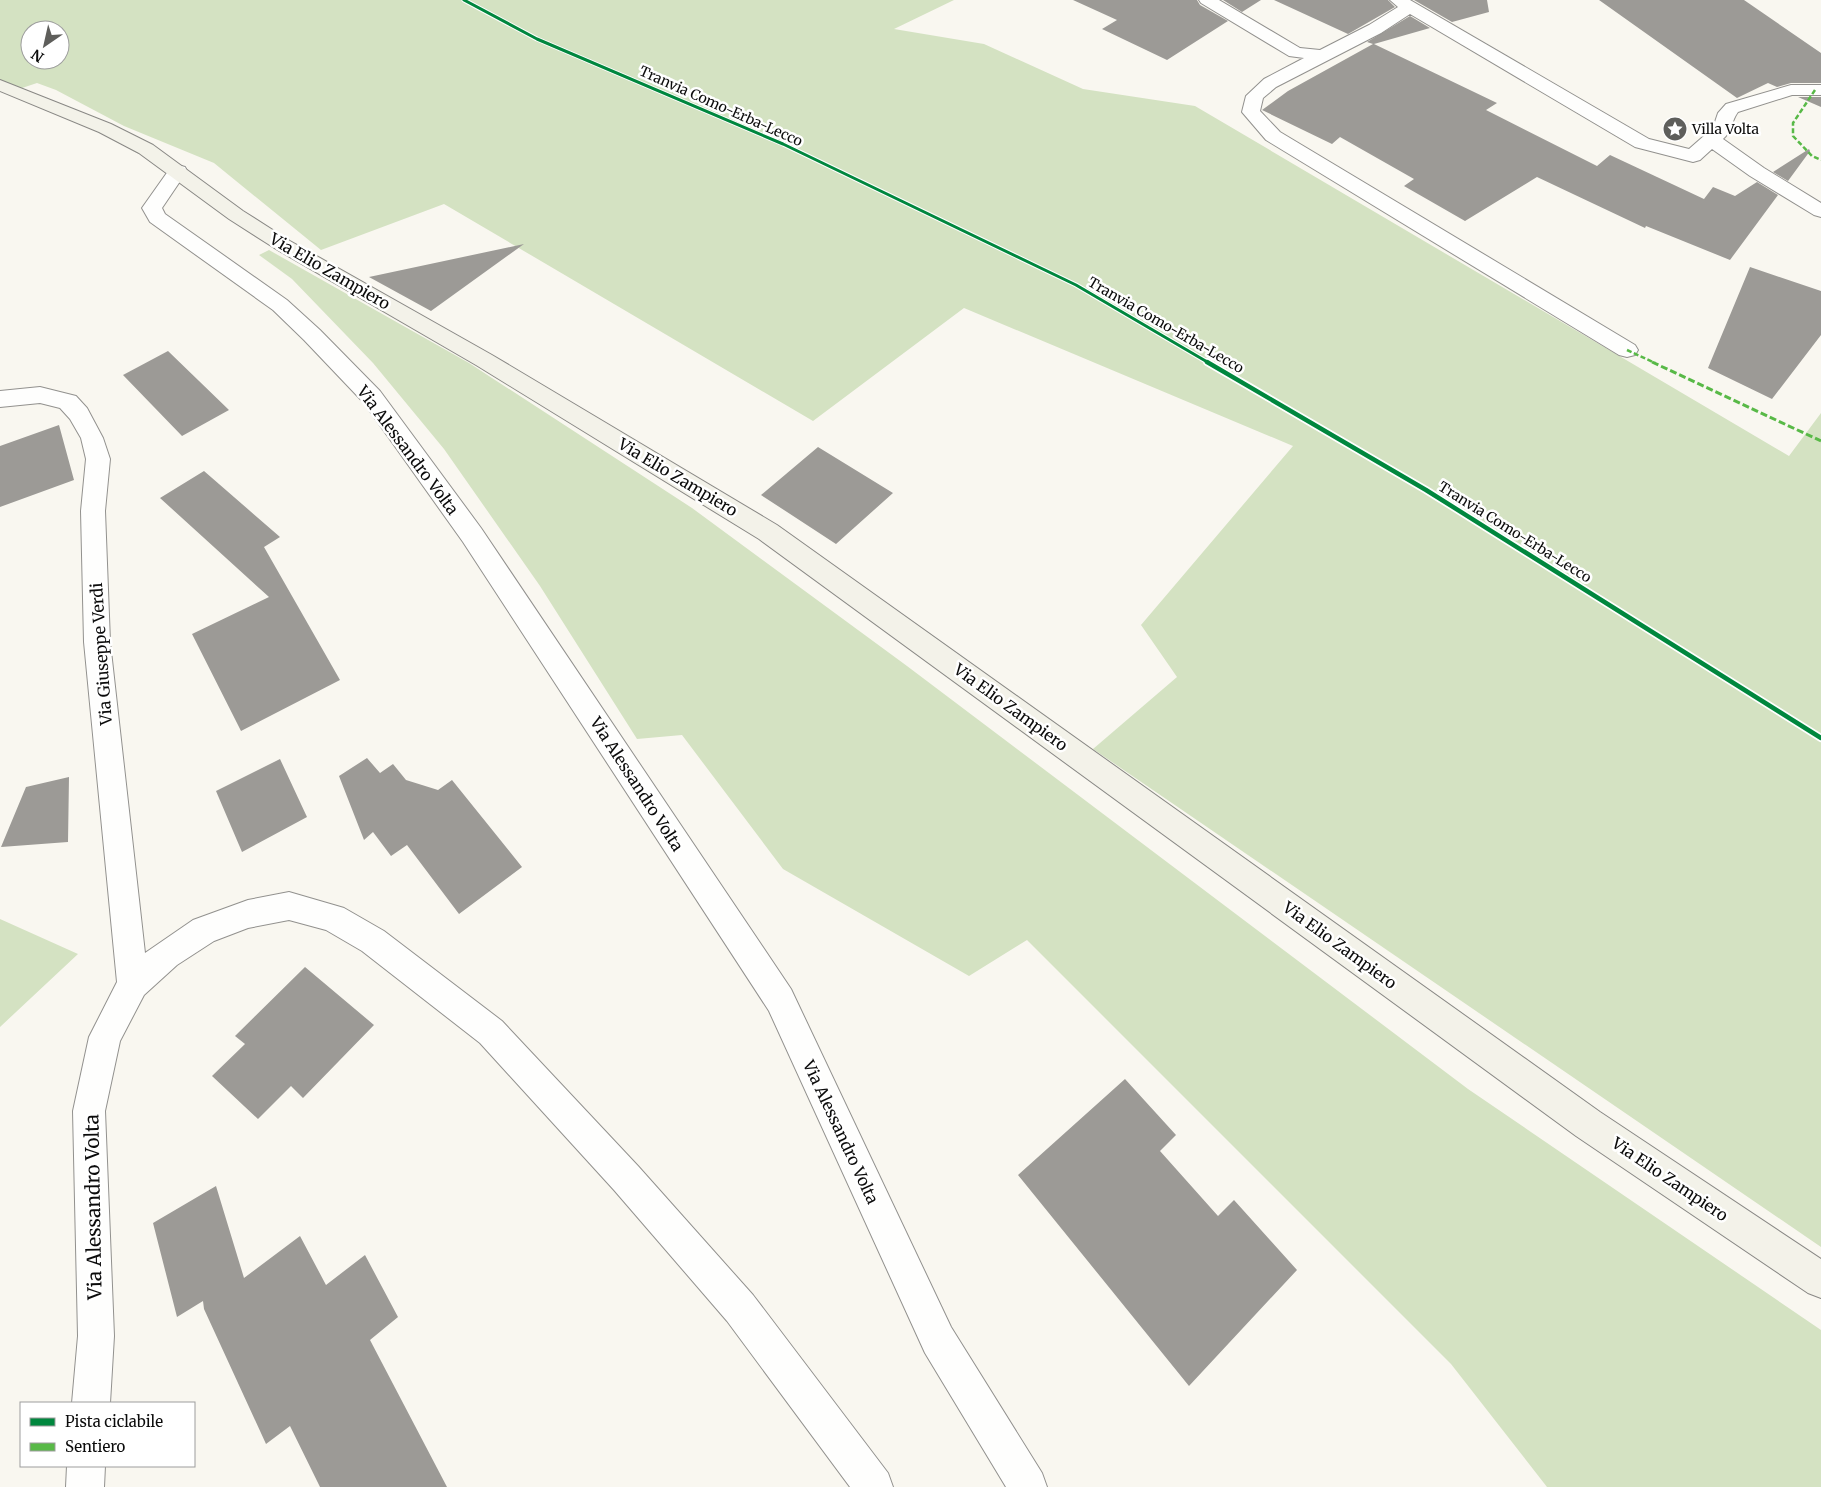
<svg xmlns="http://www.w3.org/2000/svg" width="1821" height="1487" viewBox="0 0 1821 1487" font-family="Merriweather,serif">
<rect width="100%" height="100%" fill="#f9f7f0"/>
<!-- forest -->
<path fill="#d4e2c2" fill-rule="evenodd" d="M0 0H954L894 29 984 44 1083 89 1195 106 1789 456 1821 413V1247L1093 749 1177 677 1141 625 1293 446 964 308 813 421 444 204 321 250 214 163 124 126 56 90 37 83 13 91 0 86ZM30 30H60V60H30Z
M269 250 469 363 692 508 907 666 1468 1089 1821 1330V1487H1547L1451 1364 1027 940 969 976 783 869 682 735 637 739 540 586 444 449 373 363 292 279 259 255Z
M0 919 78 954 0 1027Z"/>
<!-- building -->
<path fill="#9c9a96" d="M1073 0H1197L1200 5 1228 21 1167 60 1102 29 1117 20Z
M1223 0H1261L1242 12Z
M1274 0H1388L1395 7 1348 34Z
M1414 0H1487L1489 12 1452 22Z
M1599 0H1744L1821 53V83H1791L1777 87 1768 83 1737 98Z
M1410 16 1430 28 1374 44 1497 103 1486 110 1597 166 1610 155 1704 199 1713 187 1735 196 1757 182 1778 195 1730 260 1646 226 1645 228 1537 177 1465 221 1404 186 1414 179 1340 137 1332 144 1262 110 1288 91 1373 44 1367 42Z
M1798 97H1821V107Z
M1809 149 1810 151 1788 181 1773 172Z
M524 244 431 311 369 277Z
M1750 267 1821 291V335L1772 399 1708 368Z
M168 351 229 410 182 436 123 375Z
M59 425 74 480 0 507V446Z
M818 447 893 493 836 544 761 495Z
M204 471 280 537 264 547 340 680 241 731 192 634 269 597 160 498Z
M367 758 380 773 393 764 406 780 438 790 452 780 522 867 459 914 407 845 391 856 373 832 364 840 339 776Z
M280 759 307 817 242 852 216 791Z
M69 777 68 842 1 847 26 787Z
M305 967 374 1025 303 1098 291 1086 258 1119 212 1076 245 1044 235 1036Z
M1125 1079 1176 1135 1160 1151 1218 1216 1234 1200 1297 1270 1189 1386 1018 1175Z
M216 1186 244 1278 300 1236 326 1285 365 1255 398 1317 370 1340 447 1487H320L290 1426 266 1444 204 1309 203 1301 177 1317 153 1223Z"/>
<g fill="none" stroke-linecap="round" stroke-linejoin="round">
<defs>
<path id="street" d="M1199 0H1219L1300 48 1320 50 1369 25 1398 7 1390 0H1410L1649 139 1689 149 1713 128 1718 113 1726 104 1791 85H1821V95H1792L1738 112C1731 121 1733 130 1723 139L1764 168 1821 203V217L1814 215 1750 176 1712 149 1700 160 1693 162 1635 147 1410 14 1381 33 1276 87 1263 98 1260 111 1280 132 1635 345 1638 350 1635 355 1627 357 1619 355 1266 140 1242 112 1246 96 1264 79 1304 58 1289 56 1201 3Z
M178 165 185 167 187 171 162 208 165 214 287 300 320 330 380 391 481 528 791 989 951 1327 1042 1473 1047 1487H1006L925 1353 769 1011 463 542 364 403 304 340 273 310 150 222 142 208 171 167Z
M40 387 76 396 87 408 103 438 110 459 105 511 110 642 145 953 193 920 248 900 289 892 344 908 384 931 502 1021 638 1166 753 1295 888 1473 893 1487H850L727 1321 614 1190 480 1043 362 951 326 930 289 920 248 928 214 941 177 965 144 995 120 1041 105 1111 114 1336 110 1403H72L78 1336 73 1111 89 1037 117 982 84 642 81 511 86 459 81 438 70 419 60 408 40 403 0 407V391Z
M67 1466H105L104 1487H66Z"/>
<path id="secondary" d="M0 80 111 124 153 145 243 211 290 241 492 355 777 525 1600 1112 1821 1259V1298L1808 1293 1576 1136 759 539 476 365 276 249 229 219 139 153 99 132 0 91Z"/>
</defs>
<!-- street casing -->
<use href="#street" stroke="#92918e" stroke-width="2"/>
<!-- secondary casing -->
<use href="#secondary" stroke="#898885" stroke-width="2"/>
<!-- street -->
<use href="#street" fill="#fefefd" fill-rule="evenodd"/>
<!-- secondary -->
<use href="#secondary" fill="#f3f2e9" fill-rule="evenodd"/>
<!-- quiet-far1 -->
<path stroke="#58b947" stroke-width="2.5" stroke-dasharray="5 2.5" stroke-linecap="butt" d="M1815 90 1793 123V136L1812 156 1821 160
M1627 350 1655 363"/>
<!-- quiet -->
<path stroke="#58b947" stroke-width="3" stroke-dasharray="7 3" stroke-linecap="butt" d="M1652 362 1821 441"/>
<defs>
<path id="cycleway-far1" d="M464 0 537 39 783 144 1076 285 1209 363"/>
<path id="cycleway" d="M1207 362 1426 490 1821 738"/>
</defs>
<!-- cycleway-far1 casing -->
<use href="#cycleway-far1" stroke="#fff" stroke-width="5"/>
<!-- cycleway casing -->
<use href="#cycleway" stroke="#fff" stroke-width="8"/>
<!-- cycleway-far1 -->
<use href="#cycleway-far1" stroke="#00873e" stroke-width="3"/>
<!-- cycleway -->
<use href="#cycleway" stroke="#00873e" stroke-width="4.5"/>
</g>
<!-- icons -->
<defs>
<symbol id="sight-disc" viewBox="-11 -11 22 22"><circle r="9.5" fill="#5e5e5b" stroke="#fff"/><path d="M0-6L1.8-2.2L6-1.7L2.9 1.2L3.7 5.4L0 3.3L-3.7 5.4L-2.9 1.2L-6-1.7L-1.8-2.2Z" fill="#fff"/></symbol>
</defs>
<g fill-rule="evenodd">
<use href="#sight-disc" x="1661" y="115" width="28" height="28"/>
</g>
<g text-anchor="middle" dominant-baseline="central" stroke-width="5" stroke-linejoin="round" paint-order="stroke">
<!-- far-street labels -->
<g font-size="14" fill="#0b0b0b" stroke="#fff">
<text transform="translate(721 106) rotate(24)">Tranvia Como-Erba-Lecco</text>
<text transform="translate(1166 325) rotate(30)">Tranvia Como-Erba-Lecco</text>
<text transform="translate(1515 532) rotate(32)">Tranvia Como-Erba-Lecco</text>
</g>
<!-- far-poi labels -->
<g font-size="14" fill="#0b0b0b" stroke="#fff" text-anchor="start">
<text x="1692" y="129">Villa Volta</text>
</g>
<!-- street labels -->
<g font-size="16" fill="#0b0b0b" stroke="#fff">
<text transform="translate(330 271) rotate(30)">Via Elio Zampiero</text>
<text transform="translate(408 450) rotate(53)">Via Alessandro Volta</text>
<text transform="translate(678 477) rotate(31)">Via Elio Zampiero</text>
<text transform="translate(101 654) rotate(-94)">Via Giuseppe Verdi</text>
<text transform="translate(1011 707) rotate(36)">Via Elio Zampiero</text>
<text transform="translate(637 784) rotate(57)">Via Alessandro Volta</text>
<text transform="translate(1340 945) rotate(36)">Via Elio Zampiero</text>
<text transform="translate(841 1132) rotate(65)">Via Alessandro Volta</text>
<text transform="translate(1670 1179) rotate(34)">Via Elio Zampiero</text>
</g>
<!-- near-street labels -->
<g font-size="19" fill="#0b0b0b" stroke="#fff">
<text transform="translate(93 1207) rotate(-91)">Via Alessandro Volta</text>
</g>
</g>
<!-- legend -->
<rect x="20" y="1402" width="175" height="65" fill="#ffffff" stroke="#9d9d9d"/>
<rect x="30" y="1418" width="25" height="8" fill="#00873e" stroke="#9d9d9d"/>
<text x="65" y="1427" font-size="15" fill="#0b0b0b">Pista ciclabile</text>
<rect x="30" y="1443" width="25" height="8" fill="#58b947" stroke="#9d9d9d"/>
<text x="65" y="1452" font-size="15" fill="#0b0b0b">Sentiero</text>
<!-- north arrow -->
<g transform="translate(45 45) rotate(214)"><circle r="24" fill="#ffffff" stroke="#9d9d9d"/>
<path d="M0-4L9 19L0 12L-9 19Z" fill="#5e5e5b"/>
<text y="-8" font-size="14" font-weight="bold" text-anchor="middle" fill="#0b0b0b">N</text>
</g>
</svg>
